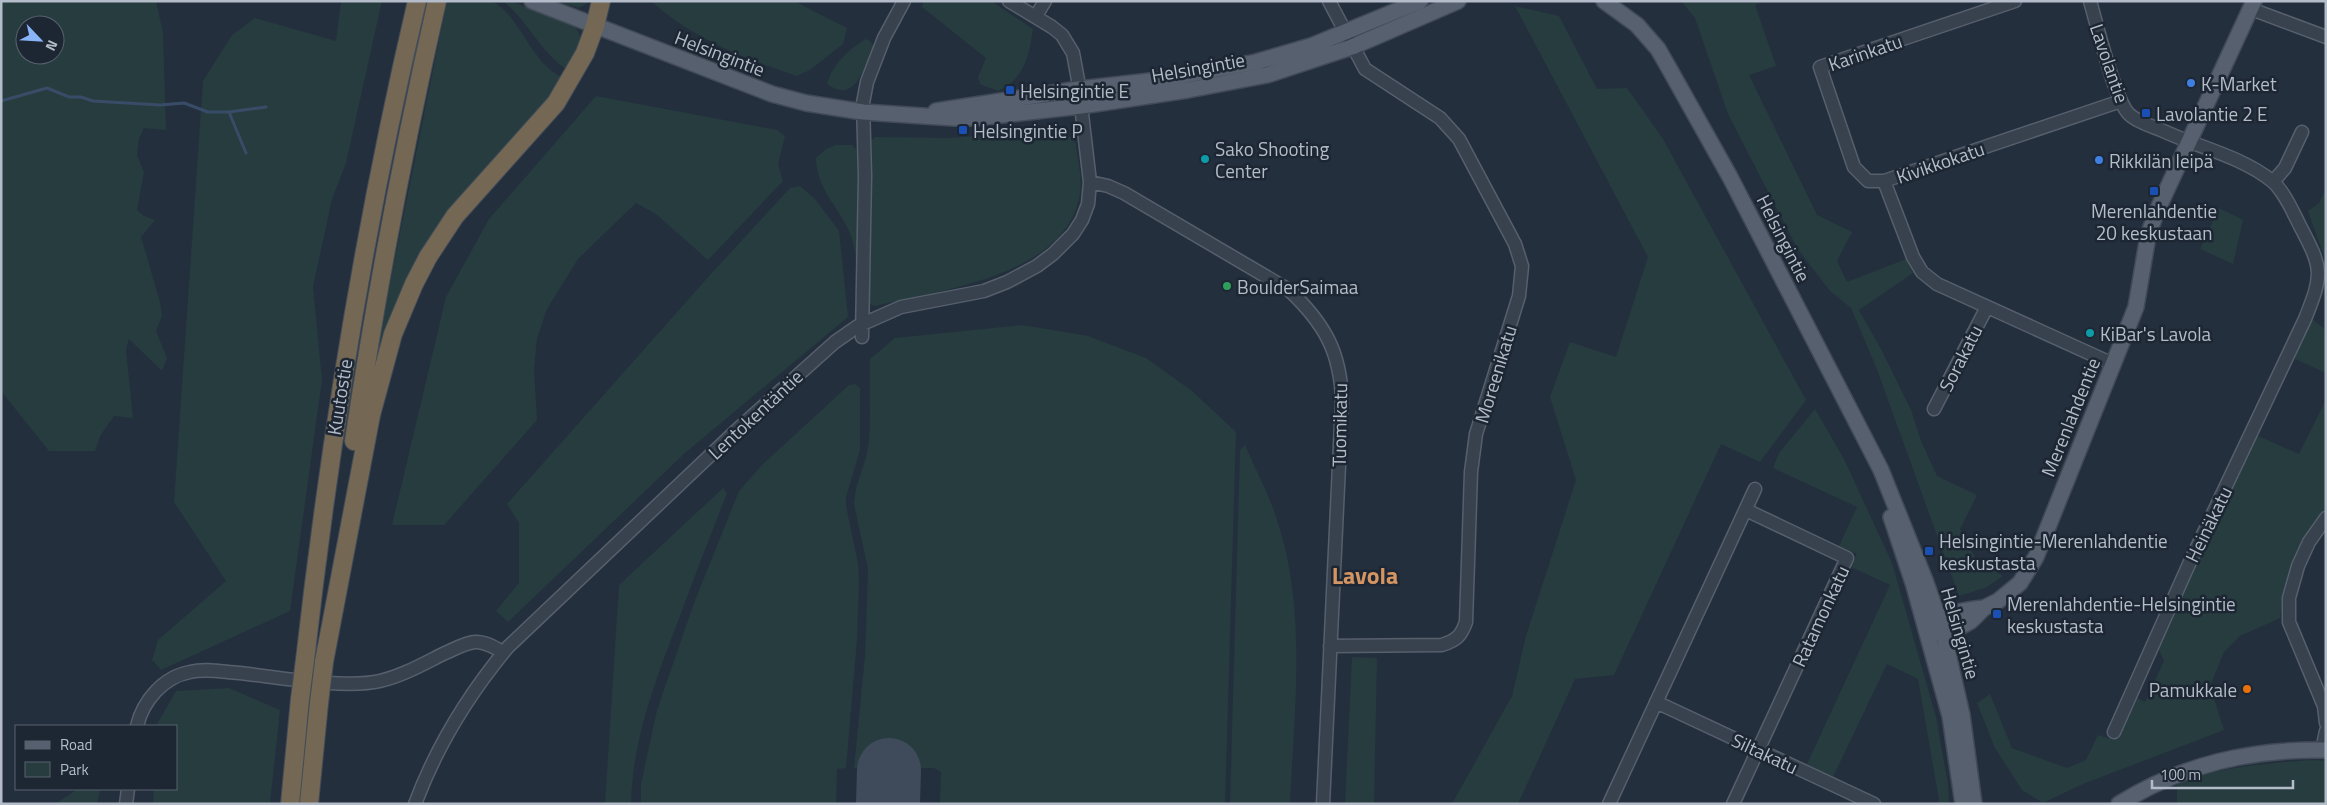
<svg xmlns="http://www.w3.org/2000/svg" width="2327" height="805" viewBox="0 0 2327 805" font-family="'Titillium Web',sans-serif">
<rect width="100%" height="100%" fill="#242f3e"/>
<!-- green -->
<path fill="#263c3f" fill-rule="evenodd" d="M1 1H156L163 33 166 130 144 128 139 139 137 155 144 172 137 210 144 216 155 220 141 237 160 302 162 316 156 331 167 358 162 371 129 339 126 350 133 418 114 416 100 436 95 451H49L1 391ZM25 25H55V55H25Z
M341 1H382L346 163 332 199 313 287 322 380 290 611 161 670 152 660 158 640 226 581 174 502 203 81 232 35 255 18 336 41Z
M447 1C458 1 479 0 490 1 518 9 531 67 565 78L556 92 456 203 381 352H376Z
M503 1H511L575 27C587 40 575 57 569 71 541 54 529 22 503 1Z
M557 1H591L579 8Z
M651 1H794L847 28 843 44 810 70 797 76C746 59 691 38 651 1Z
M924 1H991L1033 29C1029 55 1025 79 998 91L980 84 978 77 986 58 922 7Z
M1681 1H1766L1755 5 1776 66 1749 75 1817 215 1852 232 1837 261 1847 282 1906 259 1913 273 1859 310 1882 351 1911 410 1921 441 1937 476 1977 495 1960 529 1977 561 2003 576 1985 588 1959 596 1876 367 1851 308 1830 291 1797 248 1728 114 1695 18Z
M1515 6 1559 16 1597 89 1627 88 1663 139 1806 400 1760 462 1721 444 1614 675 1575 679 1518 804H1452L1512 696 1526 636 1576 480 1550 397 1570 342 1616 357 1648 257Z
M866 39C870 41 873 43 874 48 874 54 869 61 866 66 856 84 849 99 827 84 832 65 849 49 866 39Z
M596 96 777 130 785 136 778 164 783 181 708 260 656 214 636 203 578 259 547 309 537 338 534 369 537 420 444 525H392L446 297 489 219Z
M1058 131 1072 138 1076 144C1077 159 1083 178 1080 193 1068 276 940 290 875 306L868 303 870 142 875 137 949 138Z
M836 145H852L859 152 861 294 856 296C856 275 858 251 849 231 838 207 816 187 816 158L826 149Z
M800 186 815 199 839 231 848 317 685 453 508 622 496 611 519 583V523L507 504 710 275 790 188Z
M2326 189V262L2308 211 2319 203Z
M2219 208 2243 220 2233 264 2200 249Z
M2312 319 2326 330V373L2293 358Z
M1022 325 1088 336 1146 358 1192 391 1236 432 1225 804H940L941 772 934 768H854L865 656 868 569 854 504C855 482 867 463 869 441 871 414 869 386 870 359L895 338Z
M855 384 860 388V450L846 497V506L858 563 859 581 857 640 846 768 837 769 836 804H641V784L657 710 694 603 739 491 762 465 849 385Z
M2326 400V509L2304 537 2292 561 2283 592 2280 618 2240 636 2224 652 2210 686 2224 730 2083 784 2043 803 2022 790 1995 748 1977 703 1990 694 2012 748 2067 768 2086 760 2098 735 2114 740 2134 696 2145 702 2164 661 2157 645 2256 435 2299 454Z
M1815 409 1844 459 1892 563 1936 717 1948 784 1949 804H1937L1939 800 1918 679 1887 664 1833 777 1807 764 1890 585 1851 567 1857 554 1839 546 1857 507 1773 468 1779 453Z
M1245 445C1256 471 1270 496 1278 523 1307 612 1294 712 1290 804H1230L1240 450Z
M723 488 727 493C710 537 693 580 677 624 655 682 632 741 631 804H605L619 585Z
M1352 657 1377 658 1374 804H1345Z
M229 688 280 710 270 804H153L154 789H176V726H156L176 691Z
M2313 760 2326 761V804H2177V783C2221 767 2267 763 2313 760Z
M78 789H100L97 804H55Z"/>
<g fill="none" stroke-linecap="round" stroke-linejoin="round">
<!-- stream -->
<path stroke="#394c67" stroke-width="3" d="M1 101 47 88 69 97H81L93 101 160 105 184 103 208 112H229L266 107
M229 112 246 153"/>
<!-- runway -->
<path stroke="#3f4a5a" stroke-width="64" d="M888 804 889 770"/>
<defs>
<path id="minor" d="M1329 1 1365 69 1440 118 1459 139 1515 244 1522 266 1519 296 1476 434 1471 472 1466 622C1461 636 1457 640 1442 645L1330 646
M2090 1C2097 25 2114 97 2128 113 2135 121 2151 126 2161 130 2197 147 2241 156 2272 181 2284 191 2293 212 2300 226 2323 269 2323 274 2305 319L2189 564 2114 732
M2251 9 2326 37
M1036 16 1045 1
M1884 181H1868L1854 167 1820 67 2015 1
M1090 182 1108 186 1124 193 1289 290C1325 324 1341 353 1342 402L1323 804
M2273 182 2285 168 2302 132
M862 337 865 176 863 103 867 82 884 38 904 1
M2113 364 1937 284 1922 272 1913 257 1884 181 2121 101
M1934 409 1987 307
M2326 518 2309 542 2298 566 2289 598V622L2324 706 2326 723
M1656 702 1874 804
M137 726C143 701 163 677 190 672 206 668 223 672 239 673 276 677 345 689 380 681 402 676 423 664 443 654 453 650 464 643 475 642 485 641 495 648 503 652
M2322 750 2326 731
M126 804 128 789
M415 804C437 745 468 695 508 647L740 427 835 342 858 326 901 307 984 291 1007 282 1037 266 1053 254 1073 234 1082 220 1088 204 1090 182 1078 80 1073 53 1062 35 1052 27 1009 1
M1609 804 1755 489
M1733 804 1847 558 1746 510"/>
<path id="major" d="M532 1 772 94 806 103 863 112 954 118H976L1081 106 1188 90 1267 75 1352 47 1458 1
M1604 1 1637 25 1658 49 1670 70 1730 177 1881 470 1925 580 1943 632 1962 715 1974 804
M936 111 1079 89 1159 80 1256 62 1311 46 1420 1
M1891 517 1914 586 1950 716 1963 804
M1933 625C1945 612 1967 610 1984 608
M1927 632H1943L1958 628 1971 621 1984 608 1998 601 2020 583 2036 557 2136 307 2148 236 2156 213 2254 1
M2119 804C2183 764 2251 749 2326 750"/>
<path id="highway" d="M354 441C376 294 404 147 437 1
M305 660C330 438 366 218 417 1
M324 662 371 415 393 334 414 284 428 257 455 216 556 103 585 53 595 26 601 1
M290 804 300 699
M309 804 319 703"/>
</defs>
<!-- minor casing -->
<use href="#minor" stroke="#565f6c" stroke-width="15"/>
<!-- major casing -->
<use href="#major" stroke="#414a57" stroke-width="18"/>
<!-- highway casing -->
<use href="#highway" stroke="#434c59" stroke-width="20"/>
<!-- minor -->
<use href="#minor" stroke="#38414e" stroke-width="12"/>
<!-- major -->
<use href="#major" stroke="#56606e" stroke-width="15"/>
<!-- highway -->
<use href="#highway" stroke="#746855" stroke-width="18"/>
<defs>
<path id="highway-bridge" d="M300 699 305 660
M319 703 324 662"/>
</defs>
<!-- highway-bridge casing -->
<use href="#highway-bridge" stroke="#434c59" stroke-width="20" stroke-linecap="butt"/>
<!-- highway-bridge -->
<use href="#highway-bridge" stroke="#746855" stroke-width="18"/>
</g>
<!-- markers -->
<g fill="#3f7fe0" stroke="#1d2633" stroke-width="2">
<circle cx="2191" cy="83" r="5"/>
<circle cx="2099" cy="160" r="5"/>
</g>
<g fill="#1a4fb4" stroke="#1d2633" stroke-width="2">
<rect x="1005" y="85" width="10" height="10" rx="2.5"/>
<rect x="2141" y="108" width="10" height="10" rx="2.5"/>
<rect x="958" y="125" width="10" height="10" rx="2.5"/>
<rect x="2149" y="186" width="10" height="10" rx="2.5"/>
<rect x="1924" y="546" width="10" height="10" rx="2.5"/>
<rect x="1992" y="609" width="10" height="10" rx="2.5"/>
</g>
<g fill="#0f9aa8" stroke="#1d2633" stroke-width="2">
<circle cx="1205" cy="159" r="5"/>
<circle cx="2090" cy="333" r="5"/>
</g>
<circle fill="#2e9e5b" stroke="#1d2633" stroke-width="2" cx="1227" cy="286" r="5"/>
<circle fill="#e8710a" stroke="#1d2633" stroke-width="2" cx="2247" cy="689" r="5"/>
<g text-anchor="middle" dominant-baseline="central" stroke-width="5" stroke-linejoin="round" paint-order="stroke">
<!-- street labels -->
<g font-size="19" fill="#b4bcc9" stroke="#1d2633">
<text transform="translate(1865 52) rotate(-19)">Karinkatu</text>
<text transform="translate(720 53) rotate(21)">Helsingintie</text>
<text transform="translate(2110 63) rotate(71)">Lavolantie</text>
<text transform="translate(1198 67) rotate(-10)">Helsingintie</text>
<text transform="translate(1940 162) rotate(-19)">Kivikkokatu</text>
<text transform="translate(1784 238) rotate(63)">Helsingintie</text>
<text transform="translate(1960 358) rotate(-63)">Sorakatu</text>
<text transform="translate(1495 374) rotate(-73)">Moreenikatu</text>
<text transform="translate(339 397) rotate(-81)">Kuutostie</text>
<text transform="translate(755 414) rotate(-43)">Lentokentäntie</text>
<text transform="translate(2070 417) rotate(-68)">Merenlahdentie</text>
<text transform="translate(1339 425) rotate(-89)">Tuomikatu</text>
<text transform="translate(2208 524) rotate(-64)">Heinäkatu</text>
<text transform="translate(1820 616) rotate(-65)">Ratamonkatu</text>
<text transform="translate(1961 633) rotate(74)">Helsingintie</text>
<text transform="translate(1765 753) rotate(25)">Siltakatu</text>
</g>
<!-- poi labels -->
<g font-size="19" fill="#b4bcc9" stroke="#1d2633" text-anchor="start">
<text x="2201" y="83">K-Market</text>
<text x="1020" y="90">Helsingintie E</text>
<text x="2156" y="113">Lavolantie 2 E</text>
<text x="973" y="130">Helsingintie P</text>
<text x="1215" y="148">Sako Shooting<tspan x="1215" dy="22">Center</tspan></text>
<text x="2109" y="160">Rikkilän leipä</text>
<text x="2154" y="210" text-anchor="middle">Merenlahdentie<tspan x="2154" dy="22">20 keskustaan</tspan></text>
<text x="1237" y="286">BoulderSaimaa</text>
<text x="2100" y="333">KiBar's Lavola</text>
<text x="1939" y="540">Helsingintie-Merenlahdentie<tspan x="1939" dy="22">keskustasta</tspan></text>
<text x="2007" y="603">Merenlahdentie-Helsingintie<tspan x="2007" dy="22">keskustasta</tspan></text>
<text x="2237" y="689" text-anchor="end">Pamukkale</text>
</g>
<!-- district labels -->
<g font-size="24" font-weight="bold" fill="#d59563" stroke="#1d2633">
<text x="1365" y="575">Lavola</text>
</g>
</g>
<!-- border -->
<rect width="2327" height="805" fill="none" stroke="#b4bcc9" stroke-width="5"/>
<!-- legend -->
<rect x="15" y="725" width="162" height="65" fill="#1d2633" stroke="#59626f"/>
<rect x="25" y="741" width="25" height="8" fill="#56606e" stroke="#59626f"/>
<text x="60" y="750" font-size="15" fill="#b4bcc9">Road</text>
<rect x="25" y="762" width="25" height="15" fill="#263c3f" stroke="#59626f"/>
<text x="60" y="775" font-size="15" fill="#b4bcc9">Park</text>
<!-- north arrow -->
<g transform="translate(40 40) rotate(115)"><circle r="24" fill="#1d2633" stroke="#59626f"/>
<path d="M0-4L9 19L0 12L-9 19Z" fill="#8ab4f8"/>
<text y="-8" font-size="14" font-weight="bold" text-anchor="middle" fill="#b4bcc9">N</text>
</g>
<!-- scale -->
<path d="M2152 780v8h141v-8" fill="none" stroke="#b4bcc9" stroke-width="2.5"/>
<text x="2160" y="780" font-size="15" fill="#b4bcc9" stroke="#1d2633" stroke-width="4" paint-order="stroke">100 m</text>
</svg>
